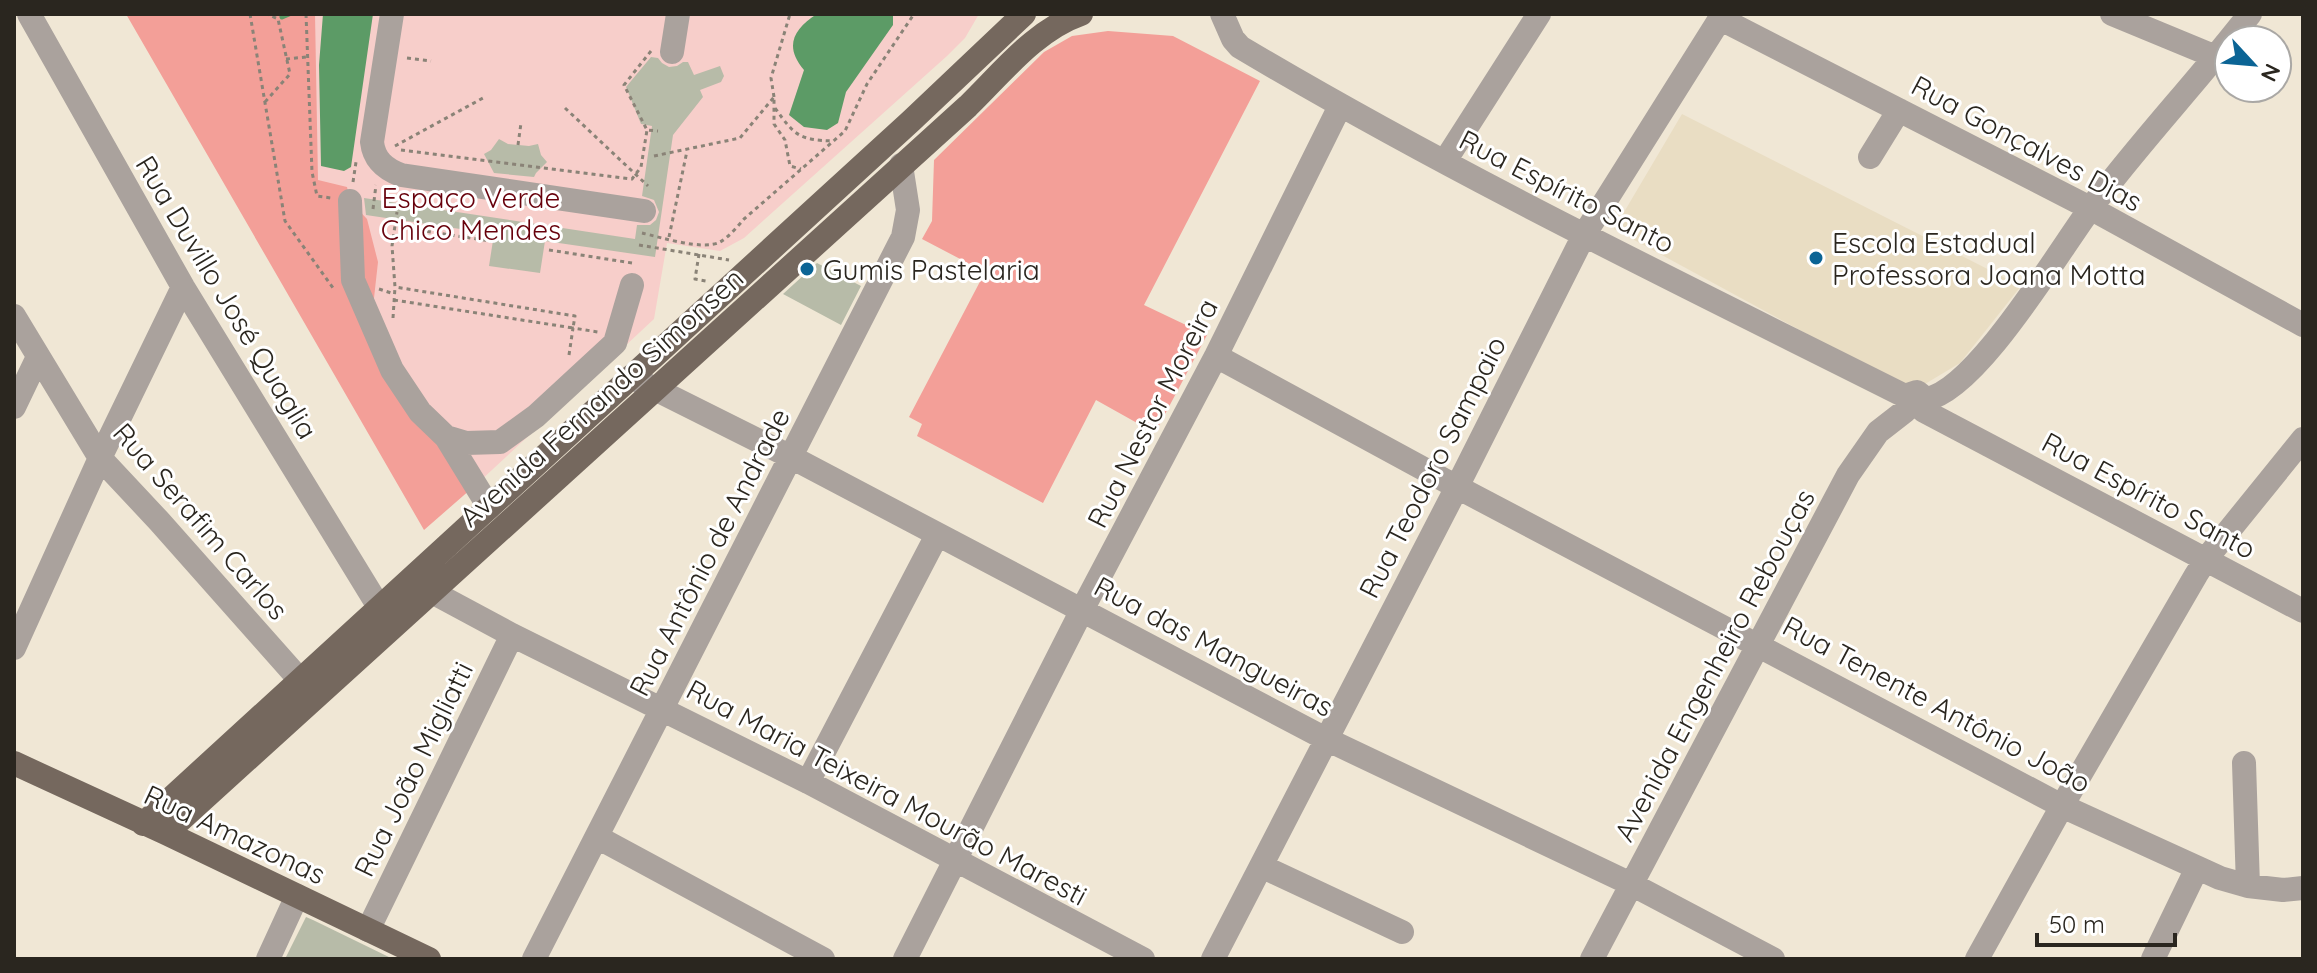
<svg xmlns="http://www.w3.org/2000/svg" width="2317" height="973" viewBox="0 0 2317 973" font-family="Quicksand,sans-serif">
<rect width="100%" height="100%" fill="#f0e7d5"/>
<!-- built -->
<path fill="#e9ddc3" d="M1682 114 2021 286 1960 363 1925 384 1909 385 1888 378 1614 229Z"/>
<!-- green -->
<path fill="#f7ceca" d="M126 14H979L965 38 947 56 744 238 720 251 667 243 654 319 479 482Z"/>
<!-- forest -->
<path fill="#f39f98" d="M126 14H315L318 180 347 187 350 201 367 219 378 262 369 343 425 428 471 489 424 530Z
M1108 31 1173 36 1260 81 1144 305 1207 335 1155 433 1096 400 1043 503 917 436 922 424 909 417 985 272 922 239 932 221 934 160 1044 52 1072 36Z"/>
<!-- water -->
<path fill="#5c9b66" d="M323 14H373L351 167 344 171 321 166 319 65Z
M817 14H893V25L846 92 838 123 827 130 804 127 789 115 804 70C784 47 793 29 817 14Z"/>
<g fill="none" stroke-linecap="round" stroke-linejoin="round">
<!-- stream -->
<path stroke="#5c9b66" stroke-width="5" d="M282 17 289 14"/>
</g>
<!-- building -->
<path fill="#b7bba8" d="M651 57 658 58 662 63 669 67 677 66 683 62H688L694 75 720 66 724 76 721 82 700 90 703 97 673 135 655 257 545 241 540 273 489 266 494 234 366 215 364 198 635 239 637 225H650L656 220 659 212 654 200 642 196 652 126 641 124 626 87Z
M499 139 508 144 529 146 538 144 541 155 547 162 536 173 534 177 494 173 484 154 491 150Z
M817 263 861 286 841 325 783 294Z
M306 917 313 920 393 959H285Z"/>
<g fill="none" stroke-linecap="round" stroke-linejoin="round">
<!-- path -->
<path stroke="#8a8377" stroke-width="3" stroke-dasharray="4 4" stroke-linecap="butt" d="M250 14 285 221 333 288
M306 14 312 172 317 196 331 198
M651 51 624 85 647 130 658 131
M407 58 431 61
M286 59 307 57
M774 97 771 78 790 14
M265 102 290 74 278 19 267 14
M565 108 648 186
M775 108C795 136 799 140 834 141
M518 145 521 123
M395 146 483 98
M401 150 632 179 641 167 647 130
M654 156 740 138 774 97V124L785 140 790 166 801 169
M353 182 356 162
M373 209 376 185
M411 229 497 242
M642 233C660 237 703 251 720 242 729 237 737 227 744 219L845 131 867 84 914 14
M669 237 687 151
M639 245 729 260
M549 250 632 263
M699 254 695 279 706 281
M379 289 394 294
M394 300 573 328 575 316 395 287
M393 318 395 287 392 246 397 212
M569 355 573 328 598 332"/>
<!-- minor -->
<path stroke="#aaa29d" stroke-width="24" d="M29 14 183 287 379 607
M392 14 372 142C374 160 385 169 401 175L644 211
M1222 14 1233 39 1240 47C1455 175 1682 284 1905 396L1917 392 1926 399
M2112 14 2216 57
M1721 19 2090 208 2303 325
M2229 40 2250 14
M672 52 678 14
M1870 157 1899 110
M1445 161 1539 14
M350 201 353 280 392 370 420 412 446 437 466 443 500 442 536 416 615 343 632 285
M14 316 100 458 159 521 300 680
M1216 356 1457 487 2062 806 2220 878 2248 886 2283 890 2303 888
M631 377 791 457 1326 739 1631 884 1773 959
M1926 399C1976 391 2058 252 2090 209 2133 151 2183 97 2229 40
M14 407 38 357
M1924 411 2303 611
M446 437 489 507
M432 592 512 635 808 782 1143 959
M14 648 100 458 183 287
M2244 763 2248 886
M808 782 937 535
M597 837 823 959
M1261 866 1402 932
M368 930 512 635
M268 959 297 896
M534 959 903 237 908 210 901 165
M905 959 1082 610 1216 356 1340 106
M1213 959 1457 487 1584 235 1723 14
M1592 959 1848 475 1878 432 1905 411
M1977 959 2062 806 2196 575 2206 559 2303 439
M2153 959 2197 868"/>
<!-- major -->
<path stroke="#75685e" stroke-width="24" d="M14 763 166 833 429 959
M143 824 911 121 1024 14
M166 833 968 106C1002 73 1035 30 1081 14"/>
</g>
<!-- markers -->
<g fill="#0b6495" stroke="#fff" stroke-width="3">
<circle cx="1816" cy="258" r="8"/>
<circle cx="807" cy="269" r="8"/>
</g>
<g text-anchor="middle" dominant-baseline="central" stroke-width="6" stroke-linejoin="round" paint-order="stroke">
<!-- street labels -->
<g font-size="28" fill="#2a261f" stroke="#fff">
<text transform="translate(2027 143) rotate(28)">Rua Gonçalves Dias</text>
<text transform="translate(1567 191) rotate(27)">Rua Espírito Santo</text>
<text transform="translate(227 297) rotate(59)">Rua Duvillo José Quaglia</text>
<text transform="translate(601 397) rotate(-42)">Avenida Fernando Simonsen</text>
<text transform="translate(1152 413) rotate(-63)">Rua Nestor Moreira</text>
<text transform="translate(1432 467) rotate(-63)">Rua Teodoro Sampaio</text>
<text transform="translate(2149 495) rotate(28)">Rua Espírito Santo</text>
<text transform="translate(201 521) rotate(49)">Rua Serafim Carlos</text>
<text transform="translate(709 552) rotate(-63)">Rua Antônio de Andrade</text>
<text transform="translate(1214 646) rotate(28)">Rua das Mangueiras</text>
<text transform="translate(1714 665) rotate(-62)">Avenida Engenheiro Rebouças</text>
<text transform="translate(1937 704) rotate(28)">Rua Tenente Antônio João</text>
<text transform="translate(413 769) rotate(-64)">Rua João Migliatti</text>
<text transform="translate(887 792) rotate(28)">Rua Maria Teixeira Mourão Maresti</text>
<text transform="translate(235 834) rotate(25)">Rua Amazonas</text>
</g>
<!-- park labels -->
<g font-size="28" fill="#67000b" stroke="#fff">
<text x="471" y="197">Espaço Verde<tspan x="471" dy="32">Chico Mendes</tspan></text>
</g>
<!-- poi labels -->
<g font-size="28" fill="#2a261f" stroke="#fff" text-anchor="start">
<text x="1832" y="242">Escola Estadual<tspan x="1832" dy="32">Professora Joana Motta</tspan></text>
<text x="823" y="269">Gumis Pastelaria</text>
</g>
</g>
<!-- border -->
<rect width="2317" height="973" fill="none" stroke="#2a261f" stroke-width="32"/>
<!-- north arrow -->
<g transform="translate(2253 64) rotate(116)"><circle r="38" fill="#ffffff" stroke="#aaa8a5" stroke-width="2"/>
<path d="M0-6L14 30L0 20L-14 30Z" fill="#0b6495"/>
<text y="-12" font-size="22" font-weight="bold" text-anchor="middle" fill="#2a261f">N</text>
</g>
<!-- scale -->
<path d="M2037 933v12h138v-12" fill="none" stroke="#2a261f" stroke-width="4"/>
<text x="2049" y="933" font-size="24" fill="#2a261f" stroke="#ffffff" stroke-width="6" paint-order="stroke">50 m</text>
</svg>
